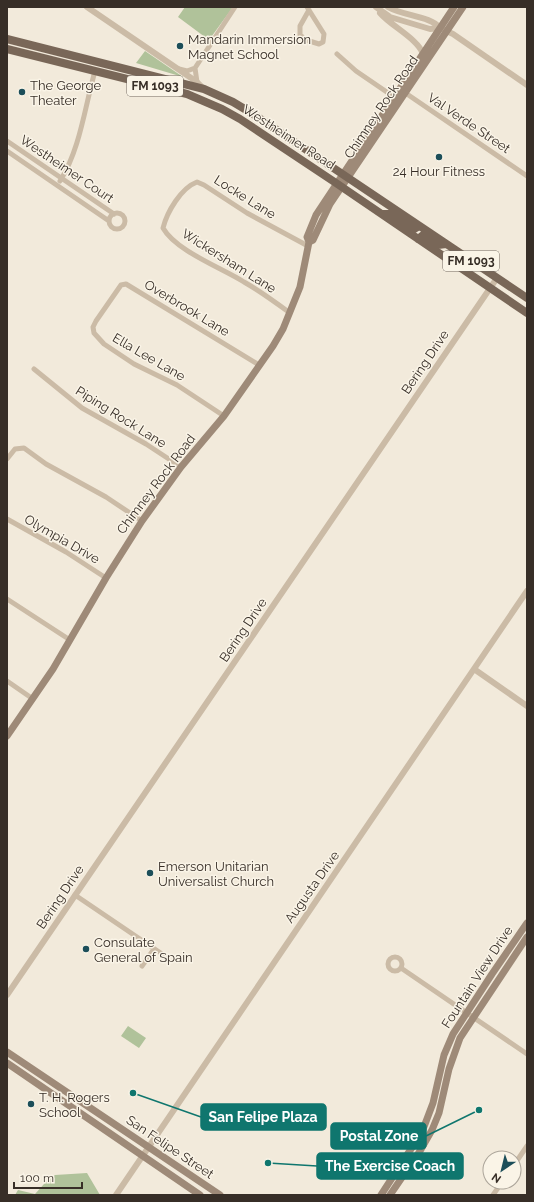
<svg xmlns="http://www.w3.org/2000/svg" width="534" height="1202" viewBox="0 0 534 1202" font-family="Raleway,sans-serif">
<rect width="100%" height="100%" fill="#f2eadb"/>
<!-- green -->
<path fill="#b0c29a" d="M185 7H233L209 40 178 17Z
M145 51 183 77 136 63Z
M128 1026 146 1038 139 1048 121 1036Z
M87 1173 100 1195H15L18 1190 35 1194 44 1184 55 1175Z"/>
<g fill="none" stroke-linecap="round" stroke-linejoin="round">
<!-- minor -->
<path stroke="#cbbba6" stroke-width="5" d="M307 7 324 34 323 42 319 44 306 40 300 35V26L309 10
M337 54 356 71 397 99
M195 68 197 82
M179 69 187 71 195 68 235 7
M404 92 527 176
M7 141 114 214
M7 151 109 221
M60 181C80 150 85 106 95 71
M109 221a8 8 0 1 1 16 0a8 8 0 1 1-16 0Z
M290 313C275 302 260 291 244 282 222 268 176 251 163 228 167 212 181 188 197 182L204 185 247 213 308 246
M34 369 82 408 146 444 181 467
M224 416 177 385 134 364 104 344 94 333 93 327 96 321 121 285 126 284 259 365
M7 459 15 449 24 448 46 464 106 497 142 521
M7 519 66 552 106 578
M7 599 70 640
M7 681 33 699
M75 895 165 956
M388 964a7 7 0 1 1 14 0a7 7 0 1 1-14 0Z
M142 966 154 949
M401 968 527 1054
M514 1165 527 1146
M493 1195 502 1182"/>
<!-- tertiary -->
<path stroke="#cbbba6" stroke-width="6" d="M87 7 197 82 204 89
M376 7 390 17 430 29 440 28 453 34 527 85
M388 7C403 16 431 16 440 28
M380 13C391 26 418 39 423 54
M474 669 527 706
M7 995 497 278
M116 1195 527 591"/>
<!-- secondary -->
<path stroke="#9e8a78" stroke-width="7" d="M309 242 313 240 330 204 463 7
M7 736 53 669 106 578 142 521 181 467 224 416 273 346 283 329 300 287 309 242 307 237 316 215 454 7
M7 1052 220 1195
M7 1063 200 1195
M381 1195 422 1132 433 1103 444 1055 453 1034 492 974 527 923
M390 1195 420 1151 432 1130 439 1113 449 1069 460 1038 527 937"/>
<!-- primary -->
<path stroke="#796758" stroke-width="8" d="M7 39 204 89 233 102 253 114 527 298
M7 49 187 94 222 109 240 119 336 183 527 313
M382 214H392L414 229 419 226
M418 239 423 235 438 245 446 244"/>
</g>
<!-- markers -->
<g fill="#1c4e59" stroke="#faf4e7" stroke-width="1.5">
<circle cx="180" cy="46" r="4"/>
<circle cx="22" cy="92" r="4"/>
<circle cx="439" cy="157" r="4"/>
<circle cx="150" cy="873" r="4"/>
<circle cx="86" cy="949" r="4"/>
<circle cx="31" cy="1104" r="4"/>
</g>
<g text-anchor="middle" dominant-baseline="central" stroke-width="3" stroke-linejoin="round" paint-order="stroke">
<!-- shield labels -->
<g fill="#faf4e7" stroke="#726961" stroke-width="1">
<rect x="127" y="76" width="56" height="20" rx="3"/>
<rect x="443" y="251" width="56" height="20" rx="3"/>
</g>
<g font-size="12" font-weight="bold" fill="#372e27">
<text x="155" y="86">FM 1093</text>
<text x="471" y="261">FM 1093</text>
</g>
<!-- poi labels -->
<g font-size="13" fill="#372e27" stroke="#faf4e7" text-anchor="start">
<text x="188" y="39">Mandarin Immersion<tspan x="188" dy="15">Magnet School</tspan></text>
<text x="30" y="85">The George<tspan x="30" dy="15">Theater</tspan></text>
<text x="439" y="171" text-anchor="middle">24 Hour Fitness</text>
<text x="158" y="866">Emerson Unitarian<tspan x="158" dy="15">Universalist Church</tspan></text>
<text x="94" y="942">Consulate<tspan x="94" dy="15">General of Spain</tspan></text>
<text x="39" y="1097">T. H. Rogers<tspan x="39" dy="15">School</tspan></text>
</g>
<!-- street labels -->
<g font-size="13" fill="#372e27" stroke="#faf4e7">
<text transform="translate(381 107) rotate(-56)">Chimney Rock Road</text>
<text transform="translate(469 123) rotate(34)">Val Verde Street</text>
<text transform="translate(289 137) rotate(33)">Westheimer Road</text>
<text transform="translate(67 169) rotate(34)">Westheimer Court</text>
<text transform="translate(245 197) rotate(32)">Locke Lane</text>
<text transform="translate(229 261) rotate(32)">Wickersham Lane</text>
<text transform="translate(187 308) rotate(31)">Overbrook Lane</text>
<text transform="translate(149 357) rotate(30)">Ella Lee Lane</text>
<text transform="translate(425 362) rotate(-56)">Bering Drive</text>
<text transform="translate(121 417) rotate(32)">Piping Rock Lane</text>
<text transform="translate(156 484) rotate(-53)">Chimney Rock Road</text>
<text transform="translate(62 539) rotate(30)">Olympia Drive</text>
<text transform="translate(243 630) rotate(-56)">Bering Drive</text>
<text transform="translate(312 887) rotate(-55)">Augusta Drive</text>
<text transform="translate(60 897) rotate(-56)">Bering Drive</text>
<text transform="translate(477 977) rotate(-57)">Fountain View Drive</text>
<text transform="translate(170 1147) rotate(34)">San Felipe Street</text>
</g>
</g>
<!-- callouts -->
<path fill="none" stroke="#0f766e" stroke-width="1.5" d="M133 1093L201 1117M479 1110L426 1136M268 1163L317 1166"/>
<g fill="#0f766e" stroke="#faf4e7" stroke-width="1.5">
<circle cx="133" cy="1093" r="4"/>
<circle cx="479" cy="1110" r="4"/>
<circle cx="268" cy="1163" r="4"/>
</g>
<g fill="#0f766e" stroke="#0f766e" stroke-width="1.5">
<rect x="201" y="1104" width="125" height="26" rx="4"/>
<rect x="331" y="1123" width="95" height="26" rx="4"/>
<rect x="317" y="1153" width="146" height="26" rx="4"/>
</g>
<g font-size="14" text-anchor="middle" font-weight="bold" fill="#fff">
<text x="263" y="1122">San Felipe Plaza</text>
<text x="379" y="1141">Postal Zone</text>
<text x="390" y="1171">The Exercise Coach</text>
</g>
<!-- border -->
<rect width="534" height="1202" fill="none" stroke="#372e27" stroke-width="16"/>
<!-- north arrow -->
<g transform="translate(502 1170) rotate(215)"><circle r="19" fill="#faf4e7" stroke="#aca59a"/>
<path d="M0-3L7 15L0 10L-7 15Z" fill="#1c4e59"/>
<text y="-6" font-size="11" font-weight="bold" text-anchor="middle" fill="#372e27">N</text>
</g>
<!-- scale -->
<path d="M14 1182v6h68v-6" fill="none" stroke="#372e27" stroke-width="2"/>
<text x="20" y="1182" font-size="12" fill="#372e27" stroke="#faf4e7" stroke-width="3" paint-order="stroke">100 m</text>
</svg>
